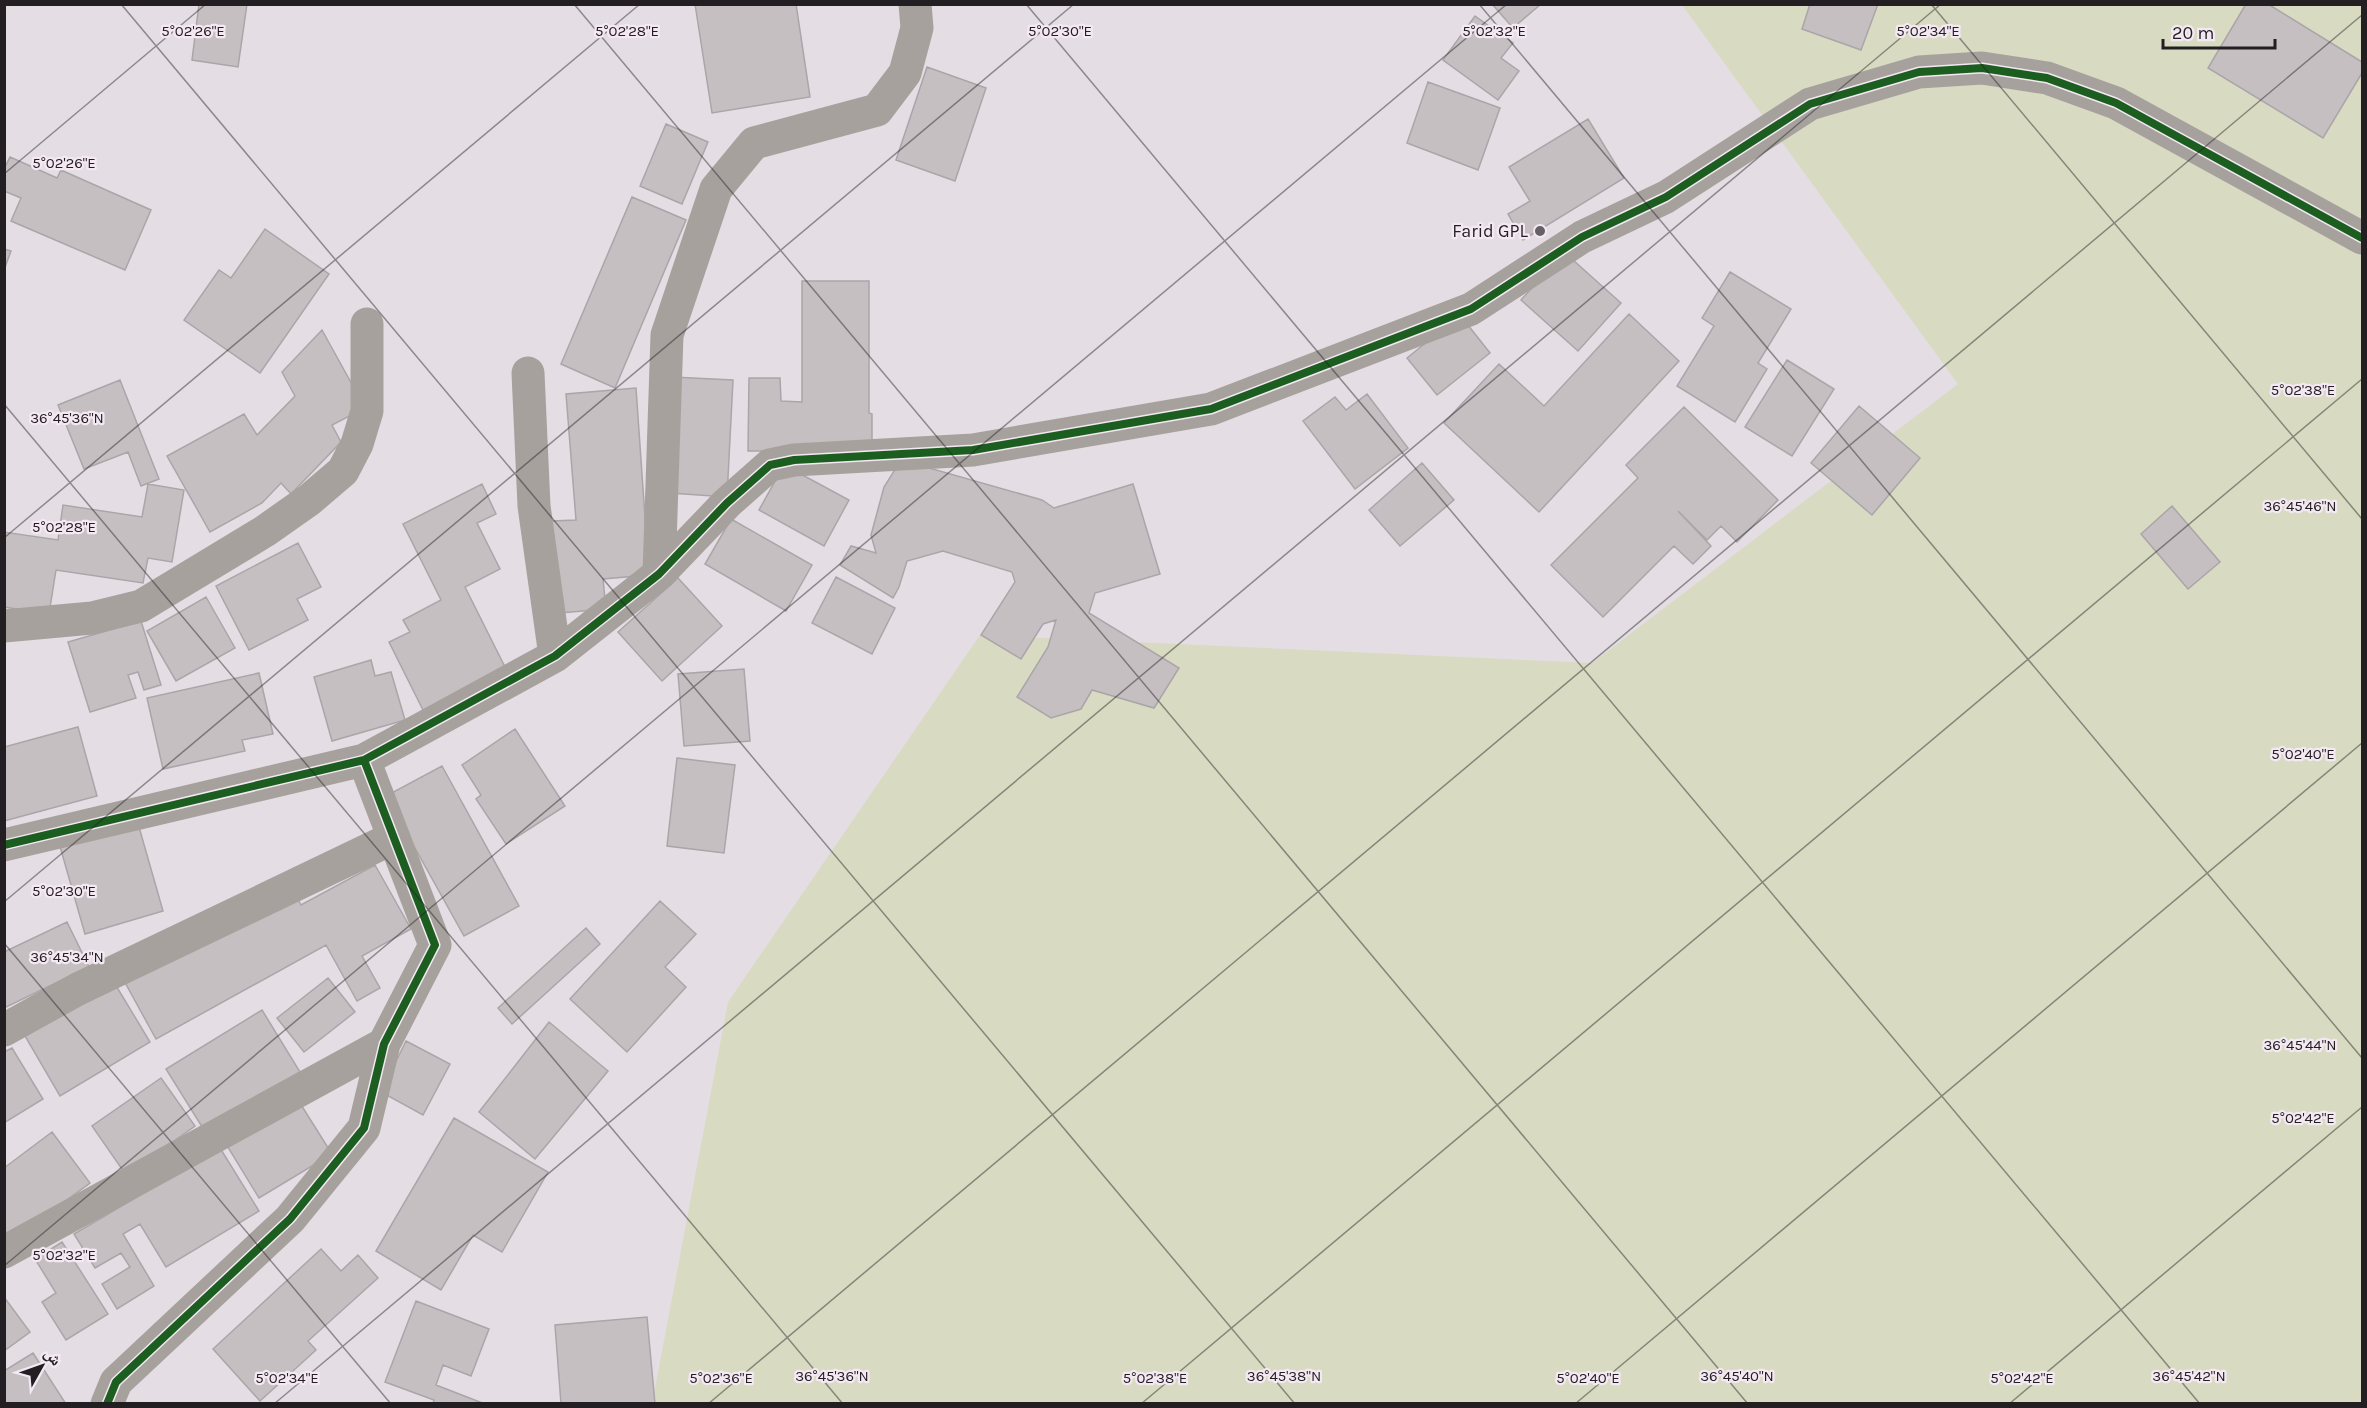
<svg xmlns="http://www.w3.org/2000/svg" width="2367" height="1408" viewBox="0 0 2367 1408" font-family="Karla,'Noto Naskh Arabic',sans-serif">
<rect width="100%" height="100%" fill="#e4dee4"/>
<!-- green -->
<path fill="#d8dac2" d="M1682 5H2362V1403L652 1404 728 1002 980 635 1592 663 1958 384Z"/>
<!-- building -->
<path fill="#c5bfc1" stroke="#aaa5a8" stroke-width="1.5" d="M199 4H247L238 67 192 60Z
M695 4H796L810 97 712 113Z
M1492 4H1541L1513 28Z
M1810 4H1878L1861 50 1802 29Z
M2246 4H2268L2362 62V73L2323 138 2208 68Z
M1475 16 1513 43 1501 58 1519 71 1498 100 1443 60Z
M927 67 986 88 955 181 896 160Z
M1428 82 1500 108 1478 170 1407 143Z
M1588 119 1624 178 1523 240 1508 214 1530 201 1509 167Z
M666 124 708 142 682 204 640 186Z
M10 157 57 178 61 170 151 210 125 270 11 221 21 198 4 191V169Z
M632 197 686 220 615 388 561 364Z
M265 229 329 274 260 373 184 320 219 270 231 278Z
M4 249 11 251 4 270Z
M1564 252 1621 303 1578 351 1521 300Z
M1730 272 1791 309 1758 363 1767 369 1735 422 1677 386 1714 326 1702 318Z
M802 281H869V413L872 414V451H748L749 378H780L781 401 802 402Z
M1629 314 1679 361 1539 512 1444 423 1499 364 1544 406Z
M1460 315 1490 353 1437 395 1407 358Z
M322 330 365 408 332 425 341 442 291 494 281 483 262 503 210 532 167 456 244 414 257 435 295 396 282 372Z
M1787 360 1834 389 1792 456 1745 427Z
M672 377 733 380 727 497 670 493Z
M120 380 159 479 141 486 128 452 84 469 58 405Z
M636 388 649 575 603 579 606 609 560 613 552 521 576 520 566 394Z
M1367 394 1408 448 1355 489 1303 421 1335 397 1346 410Z
M1859 406 1920 458 1872 515 1811 463Z
M1684 407 1778 500 1737 542 1721 526 1707 540 1678 511 1711 546 1693 564 1674 546 1603 617 1551 565 1638 478 1626 465Z
M901 460 1042 500 1054 508 1133 484 1160 574 1095 593 1089 613 1179 668 1154 708 1092 690 1081 709 1051 718 1017 697 1048 647 1056 620 1043 624 1021 659 981 635 1015 582 1012 572 943 551 907 561 899 587 893 598 840 565 851 546 876 553 871 535 884 487Z
M1422 463 1454 500 1400 546 1369 510Z
M784 465 849 500 824 546 759 510Z
M148 484 184 490 172 562 148 558 143 583 56 570 49 614 4 607V532L58 540 63 505 142 517Z
M482 484 496 514 477 523 500 569 465 587 508 673 425 714 389 642 410 632 403 620 441 600 403 524Z
M2172 506 2220 562 2188 589 2141 534Z
M731 519 812 565 786 611 705 564Z
M298 543 321 587 297 599 308 620 249 650 216 586Z
M836 577 895 608 872 654 812 623Z
M678 578 722 626 662 681 618 632Z
M206 597 235 648 176 681 147 631Z
M141 621 161 685 144 690 138 672 128 675 136 698 90 712 68 642Z
M371 660 375 676 391 672 405 720 332 741 314 677Z
M744 669 750 741 684 746 678 674Z
M259 673 273 734 242 740 245 751 163 769 147 698Z
M78 727 97 796 4 821V747Z
M515 729 565 806 506 844 476 799 481 795 462 765Z
M677 758 735 765 724 853 667 846Z
M442 766 519 906 464 936 386 796Z
M137 820 163 911 85 934 59 843Z
M375 865 411 929 362 956 380 988 357 1001 326 945 156 1039 122 977 295 894 301 905Z
M660 901 696 934 665 967 686 987 627 1052 570 999Z
M67 922 89 967 4 1008V952Z
M586 928 600 944 512 1024 498 1008Z
M328 978 355 1012 304 1052 277 1018Z
M115 984 150 1042 60 1096 25 1036Z
M262 1010 300 1072 204 1130 166 1069Z
M549 1022 608 1071 535 1159 479 1112Z
M406 1041 450 1064 423 1115 381 1092Z
M12 1048 43 1099 4 1123V1052Z
M161 1078 195 1126 126 1175 92 1126Z
M298 1100 332 1154 259 1198 226 1144Z
M454 1118 548 1172 502 1252 473 1235 441 1290 376 1251Z
M52 1132 90 1183 12 1240 4 1230V1168Z
M220 1148 259 1211 166 1267 140 1224 123 1234 154 1286 117 1309 102 1284 130 1267 121 1253 95 1268 74 1234Z
M62 1242 108 1314 66 1340 42 1302 56 1293 35 1259Z
M321 1249 341 1271 358 1255 378 1278 308 1341 316 1350 260 1401 213 1349Z
M4 1297 30 1332 4 1351Z
M416 1301 489 1329 471 1376 443 1365 436 1385 485 1404H433L434 1400 385 1382Z
M647 1317 655 1404H561L555 1325Z
M33 1353 66 1404H4V1371Z"/>
<g fill="none" stroke-linecap="round" stroke-linejoin="round">
<!-- minor -->
<path stroke="#a7a19e" stroke-width="33" d="M528 373 534 506 555 656
M659 574 667 335 716 189 754 143 877 110 905 73 917 28 915 4
M4 626 92 618 141 606 265 531 309 500 343 471 357 444 367 411V324
M364 760 555 656 659 574 727 503 770 465 794 460 973 450 1211 409 1471 309 1582 237 1666 197 1810 104 1919 72 1982 68 2047 78 2116 103 2362 238
M4 845 364 760 435 945 384 1044 364 1128 290 1219 116 1382 107 1404
M4 1030 78 989 393 838
M4 1252 384 1044"/>
<defs>
<path id="cycleway" d="M364 760 555 656 659 574 727 503 770 465 794 460 973 450 1211 409 1471 309 1582 237 1666 197 1810 104 1919 72 1982 68 2047 78 2116 103 2362 238
M4 845 364 760 435 945 384 1044 364 1128 290 1219 116 1382 107 1404"/>
</defs>
<!-- cycleway casing -->
<use href="#cycleway" stroke="#f4e9f3" stroke-width="11"/>
<!-- cycleway -->
<use href="#cycleway" stroke="#1b5e20" stroke-width="8"/>
</g>
<!-- ticks -->
<path fill="none" stroke="#221e22" stroke-width="1.5" stroke-opacity="0.45" d="M121 4 1295 1404M574 4 1748 1404M1026 4 2200 1404M1479 4 2362 1058M1931 4 2362 519M4 174 206 4M4 404 843 1404M4 538 640 4M4 902 1074 4M4 943 391 1404M4 1266 1507 4M274 1404 1941 4M708 1404 2362 15M1141 1404 2362 379M1575 1404 2362 743M2009 1404 2362 1107"/>
<!-- markers -->
<circle fill="#666166" stroke="#f4e9f3" stroke-width="2" cx="1540" cy="231" r="6"/>
<g text-anchor="middle" dominant-baseline="central" stroke-width="4.5" stroke-linejoin="round" paint-order="stroke">
<!-- poi labels -->
<g font-size="18" fill="#221e22" stroke="#f4e9f3" text-anchor="end">
<text x="1528" y="231">Farid GPL</text>
</g>
</g>
<g font-size="15" text-anchor="middle" fill="#221e22" stroke="#f4e9f3" stroke-width="4.5" stroke-linejoin="round" paint-order="stroke">
<text x="193" y="36">5°02'26"E</text>
<text x="1060" y="36">5°02'30"E</text>
<text x="1494" y="36">5°02'32"E</text>
<text x="1928" y="36">5°02'34"E</text>
<text x="627" y="36">5°02'28"E</text>
<text x="64" y="168">5°02'26"E</text>
<text x="2303" y="395">5°02'38"E</text>
<text x="67" y="423">36°45'36"N</text>
<text x="2300" y="511">36°45'46"N</text>
<text x="64" y="532">5°02'28"E</text>
<text x="2303" y="759">5°02'40"E</text>
<text x="64" y="896">5°02'30"E</text>
<text x="67" y="962">36°45'34"N</text>
<text x="2300" y="1050">36°45'44"N</text>
<text x="2303" y="1123">5°02'42"E</text>
<text x="64" y="1260">5°02'32"E</text>
<text x="832" y="1381">36°45'36"N</text>
<text x="1284" y="1381">36°45'38"N</text>
<text x="1737" y="1381">36°45'40"N</text>
<text x="2189" y="1381">36°45'42"N</text>
<text x="287" y="1383">5°02'34"E</text>
<text x="721" y="1383">5°02'36"E</text>
<text x="1155" y="1383">5°02'38"E</text>
<text x="1588" y="1383">5°02'40"E</text>
<text x="2022" y="1383">5°02'42"E</text>
</g>
<!-- border -->
<rect width="2367" height="1408" fill="none" stroke="#221e22" stroke-width="12"/>
<!-- north arrow -->
<g transform="translate(42 1366) rotate(50)" stroke="#f4e9f3" stroke-width="4.5" paint-order="stroke">
<path d="M0-4.5L10 22L0 15L-10 22Z" fill="#221e22"/>
<text y="-9" font-size="16" font-weight="bold" text-anchor="middle" fill="#221e22">ش</text>
</g>
<!-- scale -->
<path d="M2163 39v9h112v-9" fill="none" stroke="#221e22" stroke-width="3"/>
<text x="2172" y="39" font-size="18" fill="#221e22" stroke="#f4e9f3" stroke-width="4.5" paint-order="stroke">20 m</text>
</svg>
